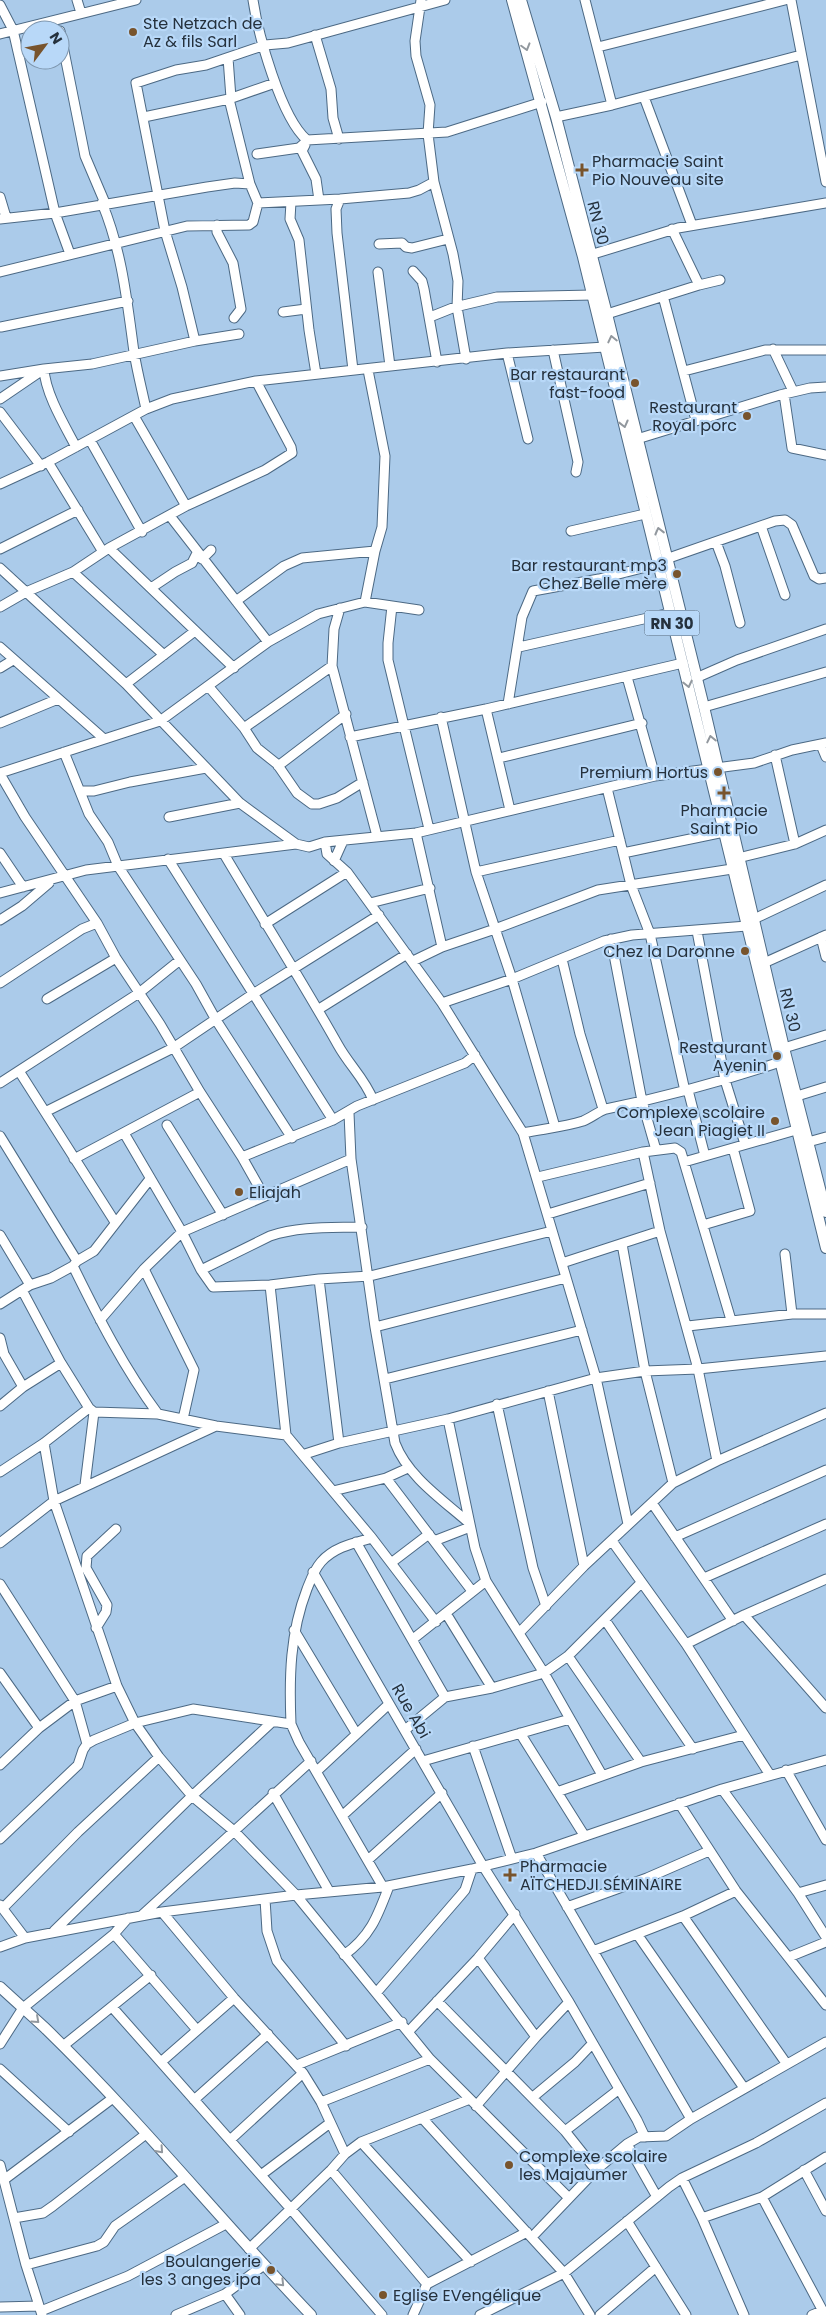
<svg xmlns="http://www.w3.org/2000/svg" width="826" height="2315" viewBox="0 0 826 2315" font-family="Poppins,sans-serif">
<rect width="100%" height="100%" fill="#abcbea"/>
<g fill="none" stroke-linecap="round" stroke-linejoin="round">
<defs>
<path id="minor" d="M77 0 81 13
M253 0C258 34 281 118 307 140L447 132 542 102
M421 0 415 41 416 56 430 105 428 134 434 182 453 254 458 281 457 307 466 359
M585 0 612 105
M791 0 826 182
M0 5 13 30 55 213 70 254
M60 31 85 156 105 203
M0 34 136 0
M315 35 331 89 333 118 339 139
M598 47 785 0
M228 58 231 98
M644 97 692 225
M144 117 229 99 275 83
M556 117 612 105 801 55
M305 145 302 151 316 179 319 200
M257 154 299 148 306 142
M0 197 6 217
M340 199 336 209 337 233 353 370
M291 202 290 219 299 240 309 330 316 374
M102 203C122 251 127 301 134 352 137 371 142 390 146 409
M258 203 340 199 409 193 419 190 434 182
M0 219 55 213 207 187 235 183 250 184
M217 225V232L233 263 241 309 234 318
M379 244 402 243 406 247 412 248 448 239
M590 255 678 228 826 203
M413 271 422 281 424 289 437 362
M0 272 187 226 249 225 253 222 258 203 250 184 229 99
M378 272 390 366
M699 285 720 280
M663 296 696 420
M283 312 306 309
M607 314 699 285 672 229
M430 317 455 307 497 297 593 295
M1 327 128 301
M195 341 182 287 165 231 136 83 176 70 206 65 265 45 288 43 445 0
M773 349 793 391
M553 350 578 462 576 472
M507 353 528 439
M368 370 385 456 382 527 375 551
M684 371 765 350H826
M0 376 44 369C45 393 65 426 76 447
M784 394 792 448 826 455
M0 399 44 369 92 364 195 341 239 334
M0 412 41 466
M134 416 186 506
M637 439 780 395 810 388 826 387
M90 440 142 532
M48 462 103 552
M0 484 48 462 146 409 172 399 256 381 507 353 605 347
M170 516 268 642
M761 526 785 595
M571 531 645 514
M716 542 725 566 740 623
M109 548 234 668
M0 549 78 510
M202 559 211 550
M666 559 775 521 785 520 792 525 814 576 819 579 826 578
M0 568 126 684 240 803 296 844
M73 572 164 655
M151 588 175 572 192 563 197 553
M236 601 284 566 302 558 375 551 365 602
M392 606 388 643V660L429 829
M0 607 26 592 73 572 109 548 186 506 265 470 292 453 291 447 256 381
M340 608 334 629 332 666 377 836
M0 647 103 738
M519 647 670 613
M0 668 13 660
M627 677 655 776
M696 678 737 660 826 629
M126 684 195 631
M209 687 244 728 257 748 277 764 297 793 312 804H319L337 798 363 782
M508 704 522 617 533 591 599 579 658 564
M704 707 826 672
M486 709 510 810
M441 717 476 872 512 979 555 1127
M0 723 58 699
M244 728 332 666
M350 737 486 709 683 663
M821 745 826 757
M64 752 89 814 108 842 118 866 196 984 216 1020 292 1138
M775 755 795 844
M499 758 642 723
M278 766 346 714
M0 773 160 721 268 642 318 614 365 602 419 610
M0 774 25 817 97 923 116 958 160 1024 200 1092 242 1157 264 1196
M607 788 631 885 650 934 685 1091
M80 791H94L130 782 206 768
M169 817 240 803
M416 833 442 947
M325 842 327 854 347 872 442 1003 523 1133 596 1378 628 1524
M0 853 23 887
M623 853 724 832
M224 854C262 918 302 981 338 1045 349 1065 365 1079 373 1100
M738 858 795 844 826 830
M168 859 333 1120
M334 861 343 841
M476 872 620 840
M0 893 86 870 296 844 309 847 325 842 416 833 655 776 754 763 792 750 826 743
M370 903 430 888
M754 919 826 885
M0 920 22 906 49 883
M265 924 347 872
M697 931 725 1080 745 1144
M821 937 826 957
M611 939 642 1101 656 1150
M562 959 580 1034 603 1109
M413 961 442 947 495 929 598 890 732 869
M764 963 826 935
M0 983 82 929 97 923
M47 999 116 958
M442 1003 512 979 604 941 632 935 747 926
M319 1009 407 954
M784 1048 826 1035
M19 1071 115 1222
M0 1083 139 993 180 960
M688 1090 705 1156
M797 1096 826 1087
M45 1112 173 1048 253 994 379 915
M349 1113 351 1159 375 1327 395 1443C408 1477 443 1500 469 1523
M167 1125 223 1215
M124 1133 182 1232 201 1270 213 1287 270 1285 319 1279 370 1276 552 1231
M523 1133C542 1129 564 1127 583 1121 591 1118 599 1111 606 1109 665 1097 723 1081 780 1062
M0 1136 77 1261
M808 1142 826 1137
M643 1152 660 1231 698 1369 717 1461
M242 1157 333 1120 357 1106 465 1063 475 1055
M74 1159 200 1092
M684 1162 796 1130
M538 1177 643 1152 675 1148 681 1152 684 1162 731 1320
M548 1214 650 1183
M703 1225 750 1211 733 1148
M0 1235 30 1285
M622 1244 645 1371 673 1483
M785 1254 792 1314
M562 1263 660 1231
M73 1266C98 1317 124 1368 158 1414
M144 1269 194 1370 183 1419
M201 1270 270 1236C300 1226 331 1228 362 1227
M319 1279 339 1443
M270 1285 286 1435 372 1538 436 1622
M22 1290 61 1363 89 1408 94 1412 158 1414 216 1426 286 1435
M0 1304 30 1285 51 1278 73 1266 77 1261 94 1251 150 1179
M100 1320 144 1269 182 1232 351 1159
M688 1326 792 1314H826
M375 1327 566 1278
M0 1338 4 1354 23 1387
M385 1379 582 1330
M548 1391 584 1566
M497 1404 533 1568 546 1606
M0 1406 23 1387 61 1363
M448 1419 475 1548 486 1581 544 1673 602 1775
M44 1443 54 1501 117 1686 135 1723 159 1757 192 1796 234 1831 296 1895 430 2059 569 2198
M305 1454 339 1443 448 1419 596 1378 645 1371 698 1369 826 1356
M0 1472 44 1443 89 1408
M386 1478 472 1591
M85 1485 94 1412
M333 1491 386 1478 408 1468
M652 1503 733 1621
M675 1537 826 1470
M434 1541 470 1527
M612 1541 686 1644 770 1775
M356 1542 445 1697
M0 1543 54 1501 216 1426
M391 1563 429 1534
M313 1572 483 1866 569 2002 637 2120 645 2137
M704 1578 826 1524
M0 1584 75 1701 87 1744
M447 1615 492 1688
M744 1615 826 1708
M605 1620 693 1749
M96 1628 106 1612 107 1605 86 1568 87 1556 116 1529
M294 1630 356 1733
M519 1633 584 1566 673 1483 717 1461 826 1413
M413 1639 486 1581
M686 1644 744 1615 826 1579
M568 1656 641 1762
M0 1673 39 1728
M291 1724C289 1677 290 1633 307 1589 311 1579 314 1570 321 1562 334 1547 354 1543 372 1538
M405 1730 445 1697 492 1688 544 1673 568 1656 641 1583
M520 1733 584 1835
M473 1746 512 1859
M423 1761 570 1719
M0 1765 39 1728 75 1701 117 1686
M786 1770 826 1840
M317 1771 389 1704
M722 1789 798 1893 826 1937
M557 1792 641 1762 744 1735
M273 1793 329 1891
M679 1803 736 1891 826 2005
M343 1815 416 1749
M0 1839 78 1765 83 1750 87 1744 94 1740 135 1723 193 1709 291 1724 299 1742 383 1887
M536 1853 691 2119
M369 1859 442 1793
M798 1893 826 1885
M265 1899 267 1931 277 1961 346 2046
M0 1905 25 1938
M567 1907 647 1878 709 1851
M3 1908 78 1832 159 1757
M162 1912 234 1998 303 2073 321 2102 345 2154
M141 1916 311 1761
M683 1916 786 2063
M54 1931 192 1796 272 1722
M114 1934 197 2030
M637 1934 744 2088
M0 1947 25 1938 162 1912 296 1895 383 1887 472 1869 536 1853 722 1789 826 1760
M593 1951 683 1916 736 1891
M344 1955C371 1936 378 1915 389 1886
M789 1957 826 1942
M478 1958 536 2037
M377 1992 460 1896 465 1890 472 1869
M437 2001 565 2131 596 2170
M112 2007 290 2208 382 2315
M409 2031 478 1958 515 1914
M0 2044 23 2008 114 1934 128 1918
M63 2046 151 1975
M161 2062 234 1998
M297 2065 402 2022
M0 2069 69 2132
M533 2097 575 2062 592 2044
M194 2100 268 2034
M321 2102 430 2059
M476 2106 536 2037 569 2002
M423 2119 564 2273 590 2315
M565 2131 618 2090
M230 2140 303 2073
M361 2142 471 2262
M627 2144 657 2197
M0 2165 26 2265 42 2315
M331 2170 427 2284
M804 2170 826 2211
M261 2175 330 2123
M682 2178 702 2218 744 2315
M5 2179 113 2098
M762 2197 825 2315
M14 2218 43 2213 53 2206 146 2134
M702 2218 762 2197 826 2157
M627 2221 686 2315
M532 2237 596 2170 627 2144 639 2137 666 2136 691 2119 826 2042
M249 2249 331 2170 345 2154 361 2142 470 2099
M26 2265 97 2246 104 2242 115 2226 185 2177
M225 2294 240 2315
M0 2307 39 2306
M41 2311 128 2276 226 2224
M176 2315 225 2294 264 2265
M413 2315 427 2284 527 2232
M480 2315 564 2273 669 2187 682 2178 756 2143 826 2103
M600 2315 656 2267
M812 2315 822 2311"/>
<path id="major" d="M512 0 583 257 826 1248
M521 0 556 117 607 314 704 707 784 1048 826 1212
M0 1987C15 2001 30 2014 45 2028 139 2119 221 2221 311 2315"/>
</defs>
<!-- minor casing -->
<use href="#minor" stroke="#4c6984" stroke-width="11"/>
<!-- major casing -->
<use href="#major" stroke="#4c6984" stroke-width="12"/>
<!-- minor -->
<use href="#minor" stroke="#fff" stroke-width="9"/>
<!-- major -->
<use href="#major" stroke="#fff" stroke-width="10"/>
</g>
<!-- one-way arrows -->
<defs><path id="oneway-chevron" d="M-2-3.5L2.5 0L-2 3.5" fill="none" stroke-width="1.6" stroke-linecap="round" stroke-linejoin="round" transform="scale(1.25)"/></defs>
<g stroke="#92989e">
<use href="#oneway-chevron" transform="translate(526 47) rotate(74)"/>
<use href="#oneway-chevron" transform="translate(612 339) rotate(-103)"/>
<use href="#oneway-chevron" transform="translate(624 424) rotate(76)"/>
<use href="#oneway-chevron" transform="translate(659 531) rotate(-104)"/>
<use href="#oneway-chevron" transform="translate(688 684) rotate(77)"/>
<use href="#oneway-chevron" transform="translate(711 739) rotate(-102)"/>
<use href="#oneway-chevron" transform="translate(36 2020) rotate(42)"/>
<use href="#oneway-chevron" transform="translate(160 2150) rotate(48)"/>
<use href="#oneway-chevron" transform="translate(281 2283) rotate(46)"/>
</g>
<!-- markers -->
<g fill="#78542d" stroke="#b8d8f8" stroke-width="2">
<circle cx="133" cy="32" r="5"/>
<path d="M579.5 162.5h5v5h5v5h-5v5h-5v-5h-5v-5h5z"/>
<circle cx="635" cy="383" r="5"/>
<circle cx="747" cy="416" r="5"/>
<circle cx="677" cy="574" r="5"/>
<circle cx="718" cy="772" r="5"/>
<path d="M721.5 785.5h5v5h5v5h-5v5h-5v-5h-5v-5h5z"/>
<circle cx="745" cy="951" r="5"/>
<circle cx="777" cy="1056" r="5"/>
<circle cx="775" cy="1121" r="5"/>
<circle cx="239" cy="1192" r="5"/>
<path d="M507.5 1867.5h5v5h5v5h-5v5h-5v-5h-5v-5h5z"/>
<circle cx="509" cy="2165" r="5"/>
<circle cx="271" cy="2270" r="5"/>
<circle cx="383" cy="2295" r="5"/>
</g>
<g text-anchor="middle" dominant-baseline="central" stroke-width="4.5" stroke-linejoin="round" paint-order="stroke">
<!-- shield labels -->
<rect fill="#b8d8f8" stroke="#516375" stroke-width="1" x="644.5" y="610.5" width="55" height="25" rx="4"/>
<g font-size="15" font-weight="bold" fill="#25313d">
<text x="672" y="623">RN 30</text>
</g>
<!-- poi labels -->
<g font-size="16" fill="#25313d" stroke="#b8d8f8" text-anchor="end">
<text x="143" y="23" text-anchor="start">Ste Netzach de<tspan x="143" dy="18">Az &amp; fils Sarl</tspan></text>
<text x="592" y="161" text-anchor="start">Pharmacie Saint<tspan x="592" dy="18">Pio Nouveau site</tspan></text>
<text x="625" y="374">Bar restaurant<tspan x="625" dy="18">fast-food</tspan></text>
<text x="737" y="407">Restaurant<tspan x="737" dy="18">Royal porc</tspan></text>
<text x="667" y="565">Bar restaurant mp3<tspan x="667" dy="18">Chez Belle mère</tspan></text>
<text x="708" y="772">Premium Hortus</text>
<text x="724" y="810" text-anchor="middle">Pharmacie<tspan x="724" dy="18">Saint Pio</tspan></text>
<text x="735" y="951">Chez la Daronne</text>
<text x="767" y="1047">Restaurant<tspan x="767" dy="18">Ayenin</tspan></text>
<text x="765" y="1112">Complexe scolaire<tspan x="765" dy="18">Jean Piagiet II</tspan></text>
<text x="249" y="1192" text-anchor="start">Eliajah</text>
<text x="520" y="1866" text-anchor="start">Pharmacie<tspan x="520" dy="18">AÏTCHEDJI SÉMINAIRE</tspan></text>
<text x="519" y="2156" text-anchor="start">Complexe scolaire<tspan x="519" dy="18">les Majaumer</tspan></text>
<text x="261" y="2261">Boulangerie<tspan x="261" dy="18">les 3 anges ipa</tspan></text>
<text x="393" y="2295" text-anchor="start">Eglise EVengélique</text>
</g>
<!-- street labels -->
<g font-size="16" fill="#25313d" stroke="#b8d8f8">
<text transform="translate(598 223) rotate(76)">RN 30</text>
<text transform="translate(790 1010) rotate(77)">RN 30</text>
<text transform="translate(411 1711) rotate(60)">Rue Abi</text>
</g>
</g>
<!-- north arrow -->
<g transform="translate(45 45) rotate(58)"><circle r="24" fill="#b8d8f8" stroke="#7d95ad"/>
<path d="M0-4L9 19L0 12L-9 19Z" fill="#78542d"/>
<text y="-8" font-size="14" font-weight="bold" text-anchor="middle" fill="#25313d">N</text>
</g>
</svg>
